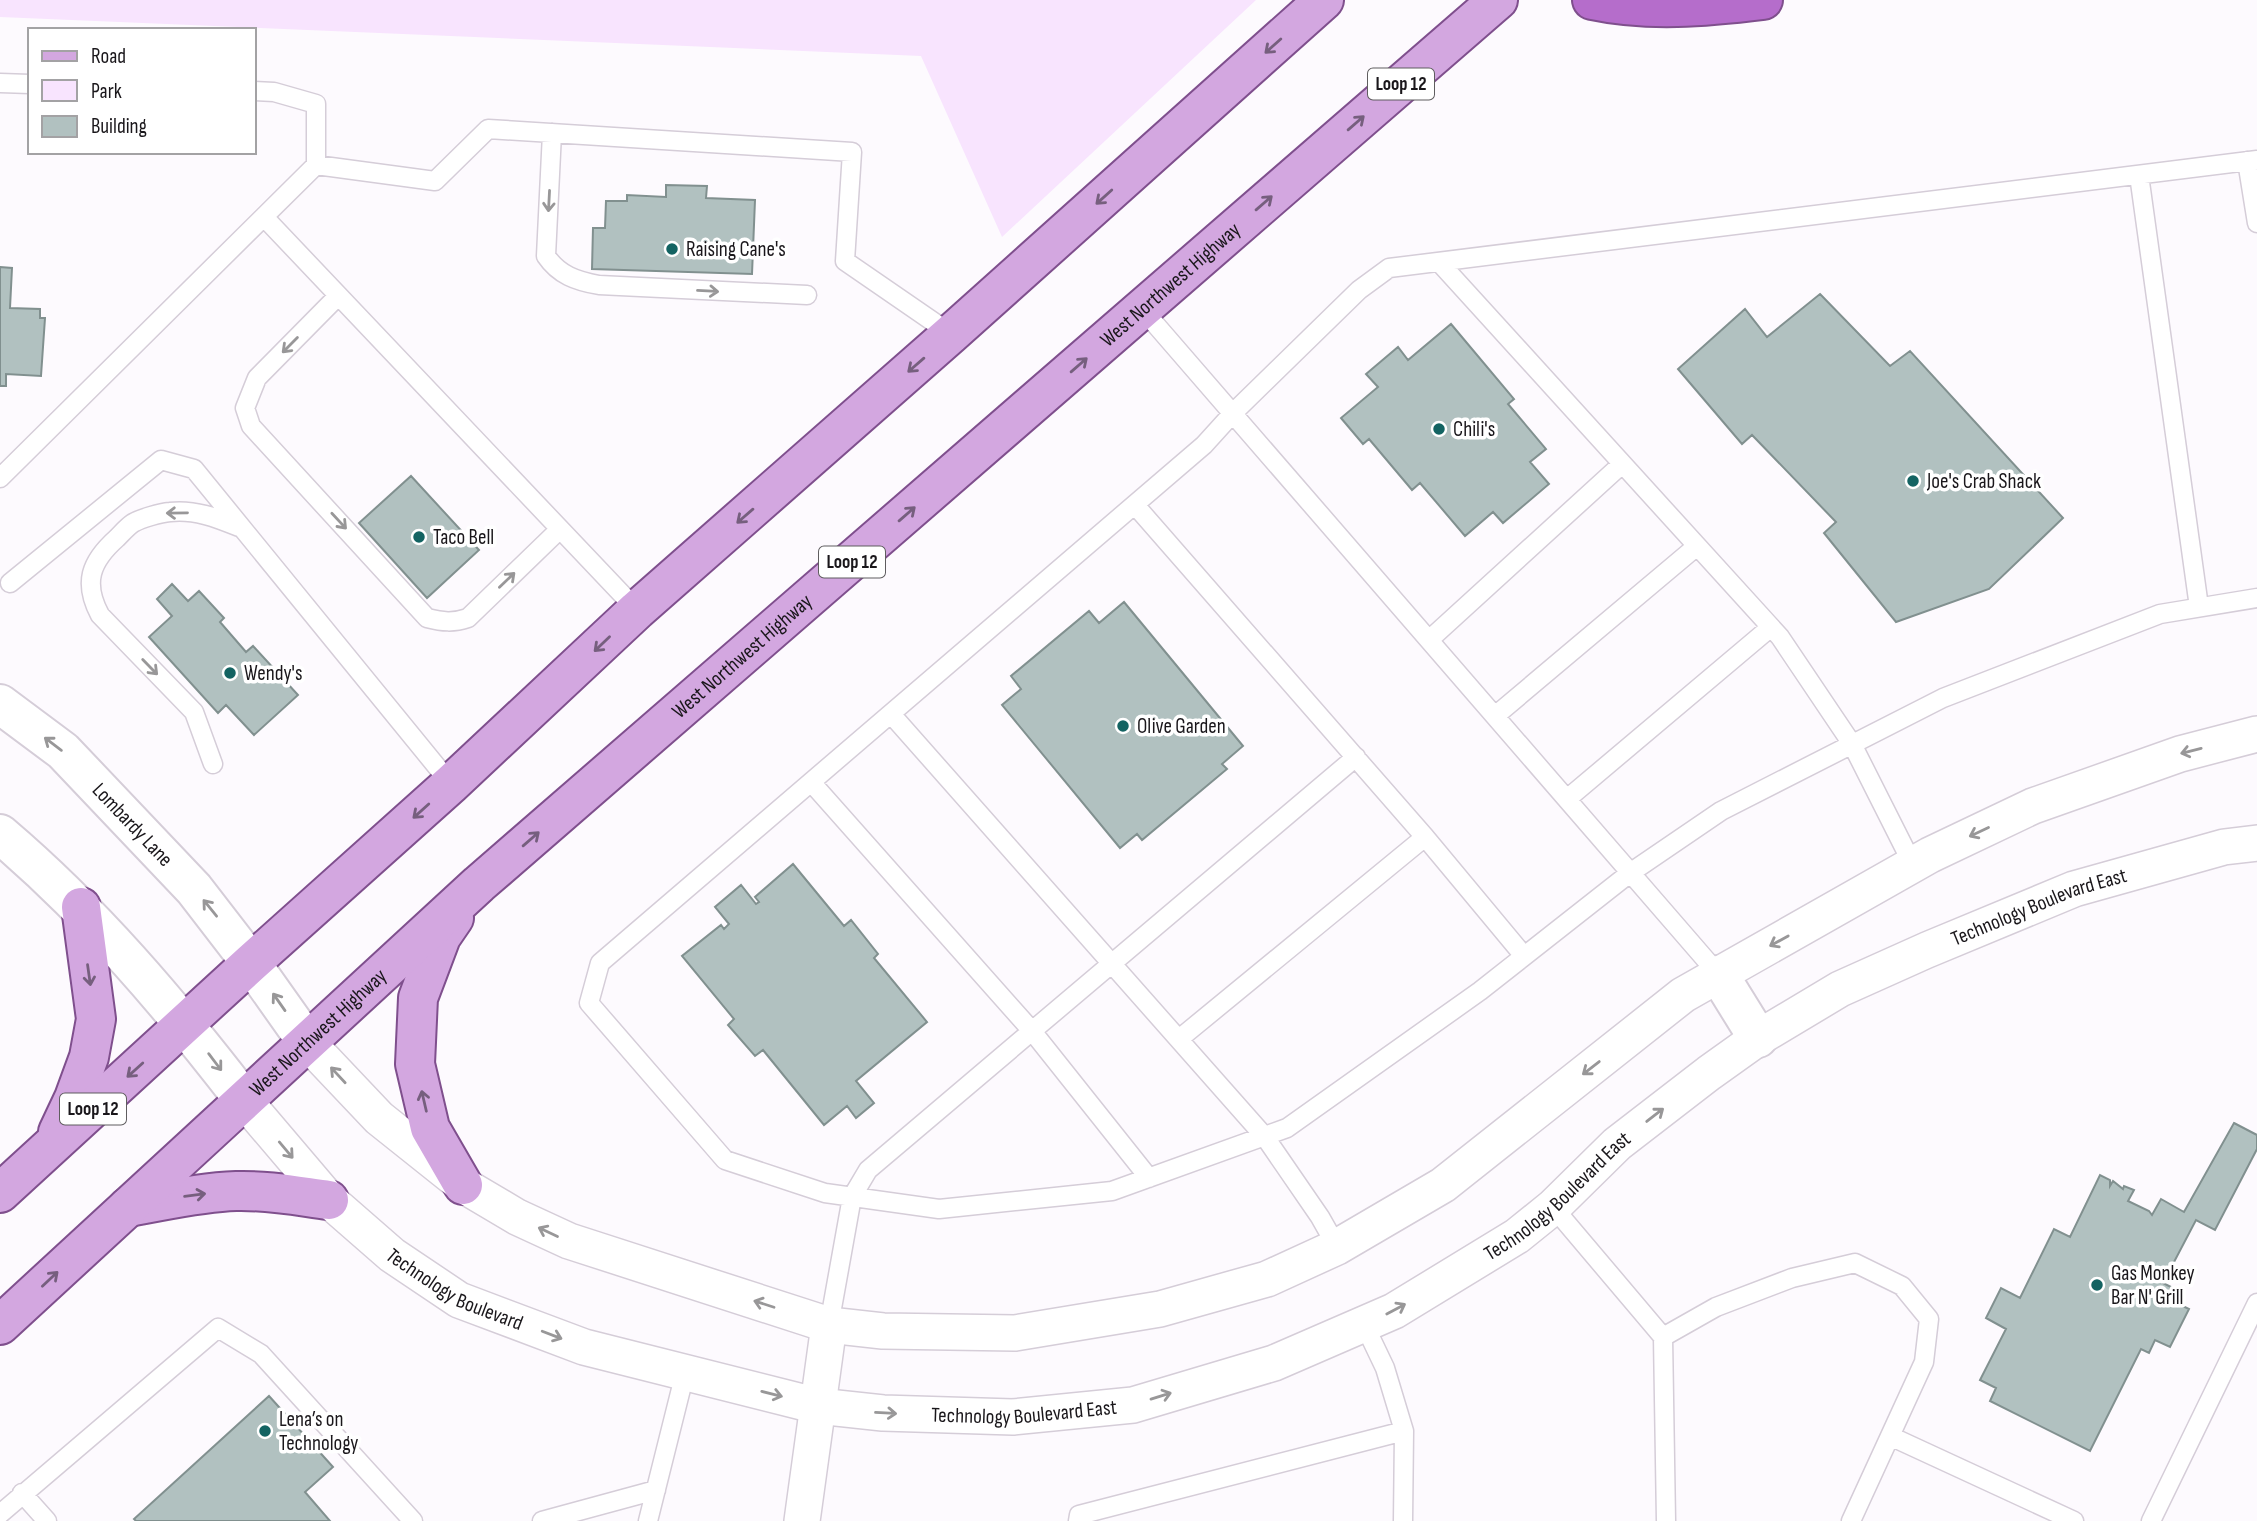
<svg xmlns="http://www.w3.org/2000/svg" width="2257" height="1521" viewBox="0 0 2257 1521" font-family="'Sofia Sans Condensed',sans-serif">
<rect width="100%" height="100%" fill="#fdfafe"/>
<!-- green -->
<path fill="#f8e4fe" d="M0 0H1256L1002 237 921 56 0 17Z"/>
<!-- building -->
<path fill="#b1c1c0" stroke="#81908f" stroke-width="2" d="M666 185 707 186 706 198 755 200 752 274 592 269 593 228H605L606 201H627V195L666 197Z
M0 267 12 268 10 308 40 309V318H45L41 376 6 374V386H0Z
M1820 294 1890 366 1910 351 2063 518 1989 589 1896 622 1824 533 1836 522 1752 435 1742 444 1678 369 1745 309 1767 337Z
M1451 324 1514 399 1508 404 1546 449 1530 462 1549 484 1503 523 1493 512 1465 536 1420 483 1412 490 1369 439 1363 444 1341 418 1378 387 1366 374 1398 347 1408 360Z
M411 476 479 550 427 598 359 523Z
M172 584 188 601 199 591 224 618 220 622 246 652 253 646 298 695 254 735 226 705 218 713 149 637 172 616 157 599Z
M1124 602 1243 746 1222 764 1227 769 1142 840 1137 834 1120 848 1002 705 1021 689 1011 676 1089 611 1099 623Z
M793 864 844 926 851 920 878 954 874 958 927 1022 856 1081 874 1103 856 1118 847 1106 824 1125 763 1050 755 1056 728 1025 734 1019 682 956 721 925 724 929 729 924 715 907 741 885 756 904 759 902 755 897Z
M2234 1123 2257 1135V1149L2215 1230 2196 1220 2163 1283 2171 1287 2166 1298 2189 1309 2170 1347 2155 1340 2149 1353 2141 1349 2090 1451 1990 1401 1996 1388 1980 1380 2006 1329 1986 1318 2001 1288 2020 1298 2054 1229 2070 1237 2100 1175 2110 1180V1186L2113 1181 2123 1189 2124 1186 2134 1190 2128 1201 2149 1211 2152 1215 2161 1199 2184 1212Z
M269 1396 333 1467 305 1492 330 1521H136L134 1519Z"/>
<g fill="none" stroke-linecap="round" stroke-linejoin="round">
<defs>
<path id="service" d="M0 83 30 84
M254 91 274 92 316 104V165L435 181 488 129 852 152 845 261 951 334
M552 133 546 256C559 275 576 281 599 285L807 295
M2257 160 1389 268 1359 290 1233 413 1204 445 600 963 589 1003 725 1160 825 1193 939 1209 1112 1191 1287 1128 1480 991 1630 873 1721 811 1943 698 2160 614 2257 598
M2247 161 2257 223
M2139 175 2199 607
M264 217 637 610
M1439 262 1780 637 1852 744 1913 865
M338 296 257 378 245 408 251 426 427 618C443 622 453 623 468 618L560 529
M1143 310 1719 975
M0 478 316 165
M1135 505 1425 837 1179 1039
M10 583 161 460 194 469 451 784
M1429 640 1622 464
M891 714 1265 1137 1320 1217 1337 1247
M1495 716 1697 546
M213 764 194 712 100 615C83 583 90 562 117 538 122 533 127 527 133 523 142 518 160 513 170 512 194 509 217 518 239 527
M811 782 1032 1031 868 1170 852 1197 829 1325
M1567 799 1771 627
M1425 837 1524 956
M1149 1178 1032 1031 1356 757
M1553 1207 1663 1337 1666 1521
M1364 1324 1385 1368 1404 1431 1403 1521
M1663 1337 1716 1307 1792 1278 1855 1263 1902 1286 1929 1319 1924 1362 1851 1521
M1890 1436 2074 1521
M22 1493 47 1521
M0 1514 218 1328 261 1354 413 1521
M542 1521 656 1490
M648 1521 685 1373
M1078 1521 1079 1515 1404 1431
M2151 1521 2257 1303"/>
<g id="minor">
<path d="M307 1042 379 1118 463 1185 517 1217 569 1241 829 1325 883 1331 1015 1333 1160 1309 1267 1279 1337 1247 1443 1185 1683 995 1930 855 2033 806 2180 754 2257 734"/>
<path id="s1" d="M244 1100 329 1200 392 1255 459 1300 584 1347 818 1406 883 1413 1013 1417 1133 1405 1274 1363 1394 1311 1517 1236 1553 1207 1617 1144 1709 1073 1758 1038 1840 989 1927 950 2074 889 2224 847 2257 843"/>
<path d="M802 1521 829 1325"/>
</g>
<g id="tertiary">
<path id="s2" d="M0 704 63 751 194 889 251 963 307 1042"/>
<path d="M0 834C92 912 170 1004 244 1100"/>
<path d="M1719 975 1758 1038"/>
</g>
<g id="primary">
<path d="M454 918 441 937 418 998 415 1064 430 1128 463 1185"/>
<path d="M58 1132 74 1098 89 1057 96 1019 81 907"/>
<path d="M0 1193 251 963 451 784 637 610 951 334 1324 0"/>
<path d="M128 1207C164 1201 200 1192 236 1191 267 1190 298 1196 329 1200"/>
<path id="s3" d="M0 1325 479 884 1498 0"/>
</g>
<path id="motorway" d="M1592 0C1648 12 1706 7 1763 0"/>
</defs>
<!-- service casing -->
<use href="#service" stroke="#d5cdd8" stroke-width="21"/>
<!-- minor casing -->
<use href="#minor" stroke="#d5cdd8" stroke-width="38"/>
<!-- tertiary casing -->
<use href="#tertiary" stroke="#d5cdd8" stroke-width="42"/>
<!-- primary casing -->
<use href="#primary" stroke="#7f4f8d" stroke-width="42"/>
<!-- motorway casing -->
<use href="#motorway" stroke="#7f4f8d" stroke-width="42"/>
<!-- service -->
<use href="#service" stroke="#fff" stroke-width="18"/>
<!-- minor -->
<use href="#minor" stroke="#fff" stroke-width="35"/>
<!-- tertiary -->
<use href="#tertiary" stroke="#fff" stroke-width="38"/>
<!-- primary -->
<use href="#primary" stroke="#d3a7e0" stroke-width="38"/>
<!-- motorway -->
<use href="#motorway" stroke="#b56dcb" stroke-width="38"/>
</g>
<!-- one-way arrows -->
<defs><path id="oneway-shaft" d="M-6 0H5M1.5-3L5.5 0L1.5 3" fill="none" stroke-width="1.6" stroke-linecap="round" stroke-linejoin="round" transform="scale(1.75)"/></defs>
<g stroke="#765f7e">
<use href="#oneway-shaft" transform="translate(1273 46) rotate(138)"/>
<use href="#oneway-shaft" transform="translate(1356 123) rotate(-41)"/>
<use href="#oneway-shaft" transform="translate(1104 197) rotate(138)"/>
<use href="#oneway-shaft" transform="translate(1264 203) rotate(-41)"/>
<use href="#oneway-shaft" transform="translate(916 365) rotate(139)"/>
<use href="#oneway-shaft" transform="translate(1079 365) rotate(-41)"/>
<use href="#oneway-shaft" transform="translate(907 514) rotate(-41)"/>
<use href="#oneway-shaft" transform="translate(745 516) rotate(139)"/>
<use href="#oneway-shaft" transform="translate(602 644) rotate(136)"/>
<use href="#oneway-shaft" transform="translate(421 811) rotate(138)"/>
<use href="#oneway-shaft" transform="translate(531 839) rotate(-41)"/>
<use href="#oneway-shaft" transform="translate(89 975) rotate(82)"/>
<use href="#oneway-shaft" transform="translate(135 1070) rotate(138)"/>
<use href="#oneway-shaft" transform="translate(424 1101) rotate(-103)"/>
<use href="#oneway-shaft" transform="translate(195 1195) rotate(-7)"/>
<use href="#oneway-shaft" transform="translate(50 1279) rotate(-43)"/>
</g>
<g stroke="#989798">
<use href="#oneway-shaft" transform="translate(549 201) rotate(93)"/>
<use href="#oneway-shaft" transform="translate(708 291) rotate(3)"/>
<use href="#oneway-shaft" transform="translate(290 345) rotate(135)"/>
<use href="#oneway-shaft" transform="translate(177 513) rotate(179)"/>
<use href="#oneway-shaft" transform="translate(339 521) rotate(47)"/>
<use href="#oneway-shaft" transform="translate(507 580) rotate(-44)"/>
<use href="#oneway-shaft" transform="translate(150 667) rotate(46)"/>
<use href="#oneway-shaft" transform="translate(53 744) rotate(-143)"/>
<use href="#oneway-shaft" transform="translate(2191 751) rotate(166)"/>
<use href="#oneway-shaft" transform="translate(1979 832) rotate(155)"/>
<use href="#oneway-shaft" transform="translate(210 908) rotate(-129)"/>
<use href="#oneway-shaft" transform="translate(1779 941) rotate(151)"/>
<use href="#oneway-shaft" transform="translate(279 1002) rotate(-125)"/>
<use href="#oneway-shaft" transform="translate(215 1062) rotate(53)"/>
<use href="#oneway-shaft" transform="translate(1591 1068) rotate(142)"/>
<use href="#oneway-shaft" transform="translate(338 1075) rotate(-133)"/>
<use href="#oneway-shaft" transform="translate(1655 1115) rotate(-38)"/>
<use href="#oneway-shaft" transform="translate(286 1150) rotate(50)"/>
<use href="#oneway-shaft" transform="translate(548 1232) rotate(-155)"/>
<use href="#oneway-shaft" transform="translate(764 1304) rotate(-162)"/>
<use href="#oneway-shaft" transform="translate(1396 1309) rotate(-28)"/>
<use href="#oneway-shaft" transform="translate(552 1335) rotate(21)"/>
<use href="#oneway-shaft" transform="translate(772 1394) rotate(14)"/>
<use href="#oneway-shaft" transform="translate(1161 1396) rotate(-17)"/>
<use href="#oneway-shaft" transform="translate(886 1413) rotate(3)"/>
</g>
<!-- markers -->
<g fill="#136362" stroke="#fff" stroke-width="2.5">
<circle cx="672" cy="249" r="7"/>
<circle cx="1439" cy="429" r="7"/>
<circle cx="1913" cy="481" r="7"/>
<circle cx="419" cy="537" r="7"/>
<circle cx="230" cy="673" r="7"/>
<circle cx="1123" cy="726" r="7"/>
<circle cx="2097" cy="1285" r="7"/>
<circle cx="265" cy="1431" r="7"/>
</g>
<g text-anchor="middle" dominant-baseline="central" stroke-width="7" stroke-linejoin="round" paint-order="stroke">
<!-- shield labels -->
<g fill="#fff" stroke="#5f5d5f" stroke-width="2">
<rect x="1368" y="68.5" width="66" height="31" rx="5"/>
<rect x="819" y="546.5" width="66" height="31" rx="5"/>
<rect x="60" y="1093.5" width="66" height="31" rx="5"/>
</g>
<g font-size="19" font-weight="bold" fill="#1a171b">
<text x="1401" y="84">Loop 12</text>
<text x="852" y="562">Loop 12</text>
<text x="93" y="1109">Loop 12</text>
</g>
<!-- poi labels -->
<g font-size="21" fill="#1a171b" stroke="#fff" text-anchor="start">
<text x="686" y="249">Raising Cane's</text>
<text x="1453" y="429">Chili's</text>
<text x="1927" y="481">Joe's Crab Shack</text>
<text x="433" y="537">Taco Bell</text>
<text x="244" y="673">Wendy's</text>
<text x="1137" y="726">Olive Garden</text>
<text x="2111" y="1273">Gas Monkey<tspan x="2111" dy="24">Bar N' Grill</tspan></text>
<text x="279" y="1419">Lena’s on<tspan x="279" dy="24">Technology</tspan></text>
</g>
<!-- street labels -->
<g font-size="21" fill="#1a171b" stroke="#fff">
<text stroke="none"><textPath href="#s3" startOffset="1566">West Northwest Highway</textPath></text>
<text stroke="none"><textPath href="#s3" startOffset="999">West Northwest Highway</textPath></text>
<text stroke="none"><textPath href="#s2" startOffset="180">Lombardy Lane</textPath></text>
<text stroke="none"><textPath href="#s1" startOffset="2032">Technology Boulevard East</textPath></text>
<text stroke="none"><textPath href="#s3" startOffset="432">West Northwest Highway</textPath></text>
<text stroke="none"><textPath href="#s1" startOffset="1465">Technology Boulevard East</textPath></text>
<text stroke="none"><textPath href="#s1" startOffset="287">Technology Boulevard</textPath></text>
<text stroke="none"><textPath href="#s1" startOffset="877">Technology Boulevard East</textPath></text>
</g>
</g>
<!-- legend -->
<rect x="28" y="28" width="228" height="126" fill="#ffffff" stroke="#a3a2a4" stroke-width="2"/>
<rect x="42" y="51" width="35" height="10" fill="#d3a7e0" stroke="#a3a2a4" stroke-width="2"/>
<text x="91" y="63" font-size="21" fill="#1a171b">Road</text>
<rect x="42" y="80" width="35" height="21" fill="#f8e4fe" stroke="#a3a2a4" stroke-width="2"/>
<text x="91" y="98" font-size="21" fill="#1a171b">Park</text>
<rect x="42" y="116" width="35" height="21" fill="#b1c1c0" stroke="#a3a2a4" stroke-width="2"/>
<text x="91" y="133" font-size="21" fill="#1a171b">Building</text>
</svg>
